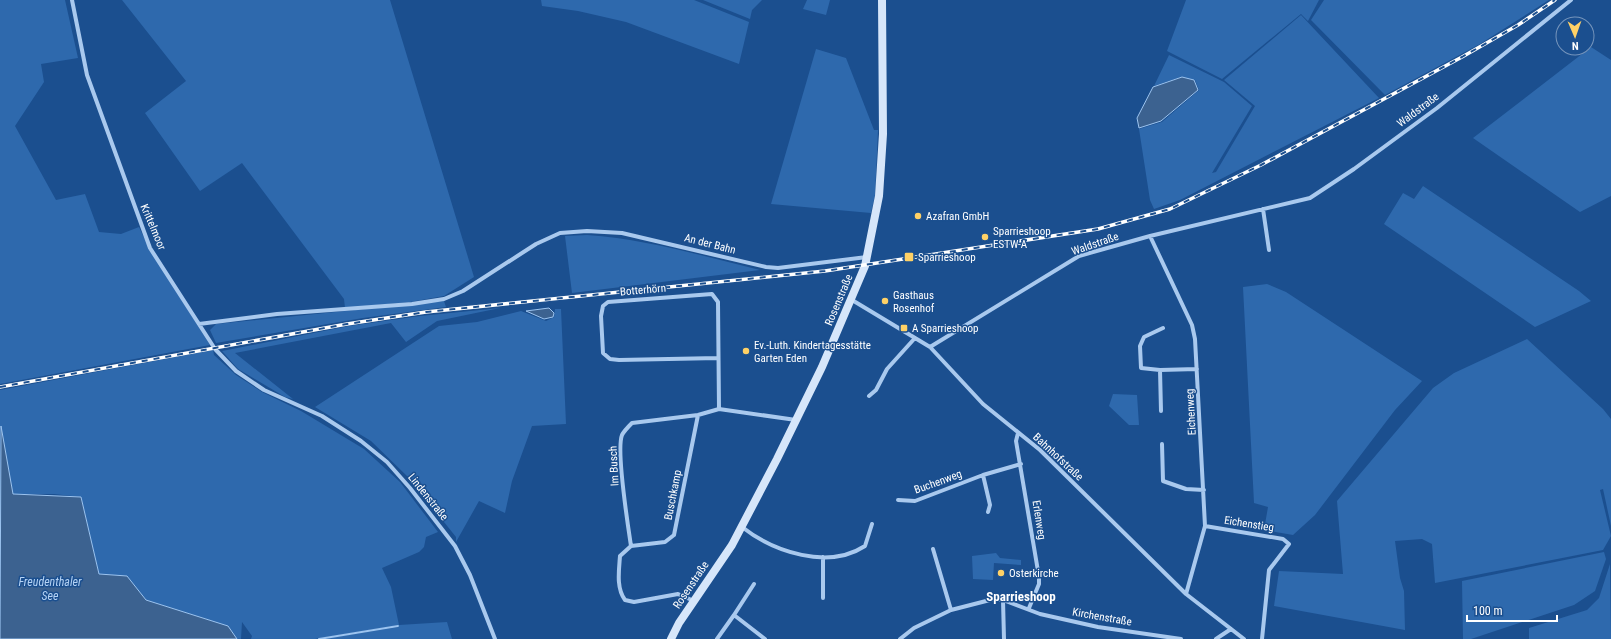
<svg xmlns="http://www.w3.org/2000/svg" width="1611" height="639" viewBox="0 0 1611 639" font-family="'Roboto Condensed',sans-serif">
<rect width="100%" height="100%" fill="#1b4f8f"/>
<!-- green -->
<path fill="#2e69ad" d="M0 0H65L78 58 41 64 44 82 15 126 56 200 85 194 99 232 121 234 139 227 150 250 210 345 0 384Z
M122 0H390L474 277 444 296 410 302 345 308 344 299 242 163 200 191 145 113 186 81Z
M541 0H694L749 22 739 64 626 22 578 11 542 6Z
M703 0H762L752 10 750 19Z
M807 0H830L826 15 803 9Z
M1186 0H1319L1308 21 1301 14 1222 79 1167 51Z
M1324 0H1549L1480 44 1385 95 1311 20Z
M1301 15 1379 98 1180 200 1154 209 1150 200 1139 129 1162 122 1199 90 1195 80 1181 77 1154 86 1169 55 1224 82 1252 106 1212 173 1216 172 1255 106 1224 80Z
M1591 47 1611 60V196L1580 212 1473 138Z
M816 49 846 58 874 130H878L875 195 871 213 771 204Z
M1423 186 1579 291 1591 301 1535 327 1384 224 1403 193 1414 199Z
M587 235C646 239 703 256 760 270L572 293 565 236Z
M1267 284 1286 292 1422 381 1395 410 1315 515 1293 535 1264 530 1268 507 1254 503 1243 287Z
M444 301 446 307 363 318 216 343 210 330 216 324Z
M500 308 437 321 406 342 391 323 235 353 293 399 285 397 238 369 222 351 349 326 420 316Z
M555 309H561L566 424 532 426 512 481 505 513 479 501 456 542V537L408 477 371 441 315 407 439 326 477 322 521 311 546 321 554 317Z
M1527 339 1603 409 1611 419V526L1603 489 1600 490 1611 536 1603 550 1435 583 1432 544 1422 539 1395 541 1400 578 1404 591 1405 630 1274 606 1279 571 1343 574 1337 501 1433 388 1454 373Z
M213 350 214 355 236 375 262 392 301 411 364 449 400 482 438 532 426 537 424 547 419 552 382 568 391 587 399 625 447 622 452 639H322L399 627V625L315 639H251L252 636 242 622 241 639H237L228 626 146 600 127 576 99 574 81 497 54 494H13L0 427V390Z
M1113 394 1137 395 1139 425H1129L1109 406Z
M1604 552 1606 559 1595 591 1574 605 1471 639H1463L1462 581Z
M996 553 1000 558 1021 560V565L994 563 993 580 973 579 972 556Z
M1610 564 1611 639H1529V628L1587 610 1599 598Z"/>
<!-- water -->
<path fill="#3c6290" stroke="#9cc4f0" d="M1182 77 1194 80 1198 90 1161 121 1139 128 1137 118 1153 87Z
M549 308 554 313 553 317 544 319 526 311Z
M1 426 13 494 81 497 99 574 127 576 146 600 228 626 237 639H0Z"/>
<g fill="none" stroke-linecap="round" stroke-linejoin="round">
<!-- stream -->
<path stroke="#9cc4f0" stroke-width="2" d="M319 639 398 626"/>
<!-- street -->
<path stroke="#a9c9ee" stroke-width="4" d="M72 0 87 75 150 248 215 349 236 371 264 390 322 416 361 441 387 462 410 488 455 546 470 575 495 639
M1263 209 1269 250
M1150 236 1192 325 1195 339 1205 526 1186 594
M852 300 930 347 983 404 1040 450 1186 594 1244 639
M199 324 277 314 412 304 444 299 463 291 536 244 560 233 587 231 622 233 766 267 778 268 867 257
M1163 328 1144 337 1140 346 1141 368 1160 370 1197 369
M930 347 1079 256 1150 236 1310 198 1354 169 1437 108 1571 0
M718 358 619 360 610 359 603 353 601 316 603 306 608 302 712 294 718 302 719 409
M1160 370 1161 411
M869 396 876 390 887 369 915 338
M1018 433 1016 441 1039 577V584L1029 608
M1162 444 1163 481 1186 489 1204 490
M983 475 990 505 988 512
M898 500 915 501 983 475 1021 464
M1205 526 1283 539 1289 544 1269 570 1262 639
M742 527C774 552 828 570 865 546L872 524
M631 546 665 542 674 535 698 415
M933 549 951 610
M823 598V557
M1003 600 1004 639
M694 601 678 594 634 602 625 600C616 588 619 570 620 556L631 546C628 526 616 450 622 435 624 431 629 426 632 423L698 415 719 409 796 420
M734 615 754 584
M717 639 734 615 765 639
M900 639 914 628 951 610 990 600H1003L1040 614 1098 627 1181 639
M1216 639 1231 629"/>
<!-- secondary -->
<path stroke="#d6e6fa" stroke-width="8" d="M671 639 679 623 732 545 777 459 822 367 865 266 879 196 883 134 882 0"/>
<defs>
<path id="rail" d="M0 387 347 324 426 312 825 271 1098 229 1170 209 1261 165 1462 57 1518 25 1555 0"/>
</defs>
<!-- rail casing -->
<use href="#rail" stroke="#fff" stroke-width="3.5"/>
<!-- rail -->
<use href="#rail" stroke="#1b4f8f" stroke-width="2" stroke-dasharray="6" stroke-linecap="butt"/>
</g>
<!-- markers -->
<g fill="#ffd166" stroke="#1b4f8f" stroke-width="1.5">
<circle cx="918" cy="216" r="4"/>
<circle cx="985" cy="237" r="4"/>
<rect x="904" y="252" width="10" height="10" rx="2"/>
<circle cx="885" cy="301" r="4"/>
<rect x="900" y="324" width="8" height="8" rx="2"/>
<circle cx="746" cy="351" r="4"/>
<circle cx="1001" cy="573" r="4"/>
</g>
<g text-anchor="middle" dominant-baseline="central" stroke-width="3" stroke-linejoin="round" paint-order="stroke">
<!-- street labels -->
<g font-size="11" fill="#fff" stroke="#1b4f8f">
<text transform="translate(1418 110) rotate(-37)">Waldstraße</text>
<text transform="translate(153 227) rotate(67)">Krittelmoor</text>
<text transform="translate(710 244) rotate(14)">An der Bahn</text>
<text transform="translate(1095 244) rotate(-19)">Waldstraße</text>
<text transform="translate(643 290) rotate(-5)">Botterhörn</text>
<text transform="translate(839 300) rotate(-67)">Rosenstraße</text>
<text transform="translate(1191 412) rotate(-93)">Eichenweg</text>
<text transform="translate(1058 457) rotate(43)">Bahnhofstraße</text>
<text transform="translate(614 466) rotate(-93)">Im Busch</text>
<text transform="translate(938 482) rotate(-20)">Buchenweg</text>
<text transform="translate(673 495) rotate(-79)">Buschkamp</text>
<text transform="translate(428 497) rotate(51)">Lindenstraße</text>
<text transform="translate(1039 520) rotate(81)">Erlenweg</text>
<text transform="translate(1249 524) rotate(9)">Eichenstieg</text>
<text transform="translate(691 585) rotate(-56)">Rosenstraße</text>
<text transform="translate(1102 617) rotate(10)">Kirchenstraße</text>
</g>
<!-- poi labels -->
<g font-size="11" fill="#fff" stroke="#1b4f8f" text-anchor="start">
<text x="926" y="216">Azafran GmbH</text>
<text x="993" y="231">Sparrieshoop<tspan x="993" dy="13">ESTW-A</tspan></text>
<text x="918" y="257">Sparrieshoop</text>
<text x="893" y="295">Gasthaus<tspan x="893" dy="13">Rosenhof</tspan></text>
<text x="912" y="328">A Sparrieshoop</text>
<text x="754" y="345">Ev.-Luth. Kindertagesstätte<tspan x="754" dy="13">Garten Eden</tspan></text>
<text x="1009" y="573">Osterkirche</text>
</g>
<!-- water labels -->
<g font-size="12" font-style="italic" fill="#b5d3f5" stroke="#1b4f8f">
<text x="50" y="582">Freudenthaler<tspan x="50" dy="14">See</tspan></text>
</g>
<!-- quarter labels -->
<g font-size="13" font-weight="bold" fill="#fff" stroke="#1b4f8f">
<text x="1021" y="596">Sparrieshoop</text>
</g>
</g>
<!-- north arrow -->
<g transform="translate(1575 36) rotate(178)"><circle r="19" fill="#1b4f8f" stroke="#7695bc"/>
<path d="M0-3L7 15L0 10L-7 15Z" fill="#ffd166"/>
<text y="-6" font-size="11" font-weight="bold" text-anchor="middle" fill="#ffffff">N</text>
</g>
<!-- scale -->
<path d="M1467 615v6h90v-6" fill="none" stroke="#ffffff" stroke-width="2"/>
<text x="1473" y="615" font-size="12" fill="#ffffff" stroke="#1b4f8f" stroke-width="3" paint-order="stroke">100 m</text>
</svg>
